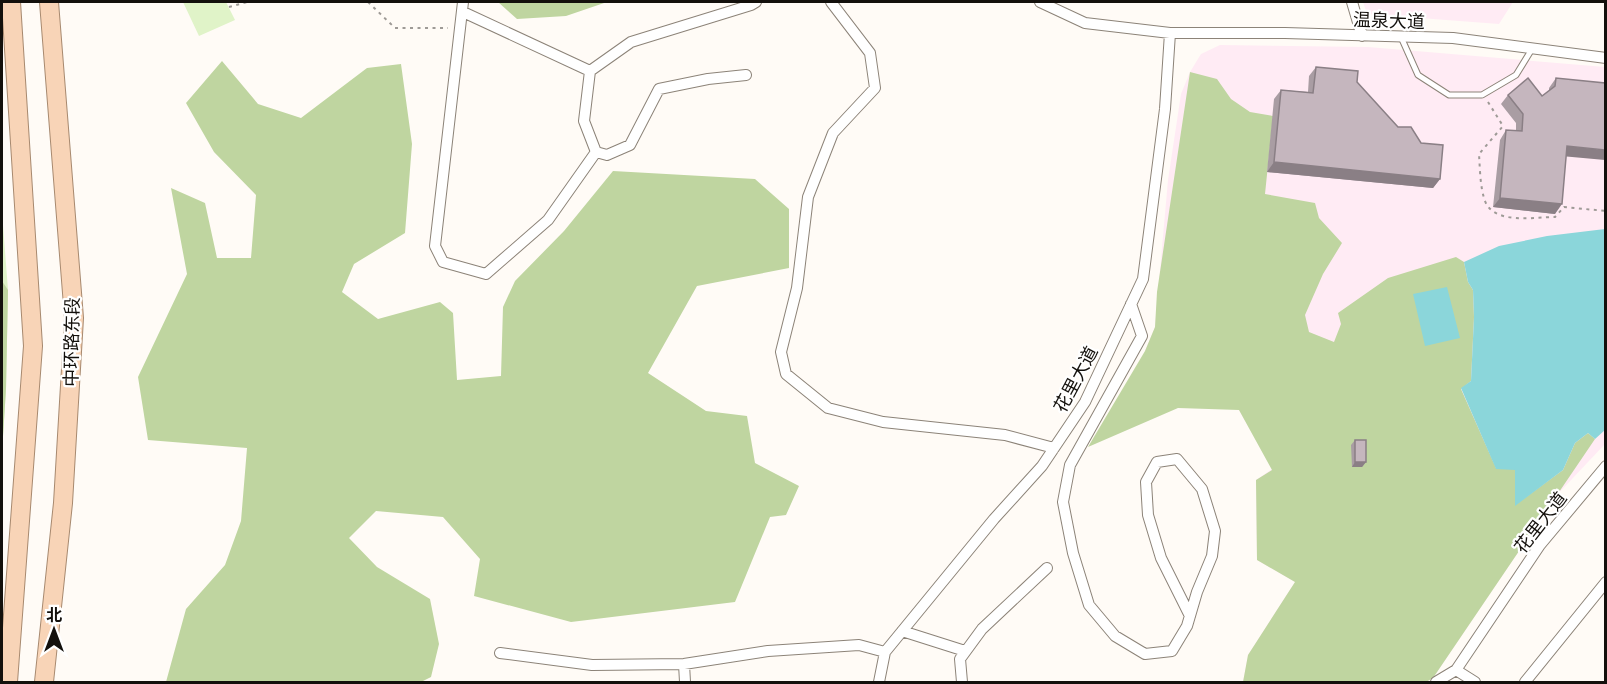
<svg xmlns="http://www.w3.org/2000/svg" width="1607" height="684" viewBox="0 0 1607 684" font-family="Ubuntu,'Noto Sans SC',sans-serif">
<rect width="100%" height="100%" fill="#fffbf6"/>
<!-- commercial -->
<path fill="#ffebf4" d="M1363 2H1513L1499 24 1367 14Z
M1220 45 1368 47 1605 67V444L1556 496 1433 678 1426 682H1243L1248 655 1295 582 1257 560 1256 480 1272 469 1239 410 1145 351 1155 327 1168 180 1181 94 1190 72 1201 54Z"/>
<!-- green -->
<path fill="#e0f3c8" d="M183 2H226L235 20 199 36Z
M2 212 8 290 6 389 2 452Z"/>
<!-- forest -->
<path fill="#bfd5a0" d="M498 2H607L566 16 517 19Z
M222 61 258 104 301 118 367 68 401 64 412 144 405 233 354 264 342 292 378 319 440 302 453 313 457 380 501 376 503 307 515 281 564 231 613 171 755 179 789 209V268L697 286 648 373 706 411 747 416 755 463 799 486 786 515 770 517 735 602 571 622 474 596 480 559 443 517 376 511 349 538 377 567 430 599 439 644 431 677 421 682H166L186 609 225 565 241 521 247 448 148 440 138 377 187 274 171 188 205 203 217 258H251L256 195 214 152 186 103Z
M1190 72 1217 79 1231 99 1250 112 1273 116 1265 194 1315 203 1319 218 1342 243 1323 274 1305 315 1309 332 1334 342 1341 324 1338 313 1388 278 1456 257 1464 262 1468 282 1473 290 1474 317 1471 381 1461 389 1496 468 1515 469V505L1563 470 1575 443 1588 433 1595 439 1433 678 1426 682H1243L1248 655 1295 582 1257 560 1256 480 1272 470 1239 410 1178 408 1088 447 1145 351 1155 327 1157 292Z
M2 281 8 290 6 389 2 452Z"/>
<!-- water -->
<path fill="#8bd6da" d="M1605 229V430L1595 439 1588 433 1575 443 1563 470 1515 506V470L1496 469 1461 388 1471 381 1474 317 1473 290 1468 282 1464 262 1499 246 1547 236Z
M1447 287 1460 338 1425 346 1413 294Z"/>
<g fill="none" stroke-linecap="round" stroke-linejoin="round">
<defs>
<path id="service" d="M1401 37 1418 75 1449 95H1482L1516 75 1532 49"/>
<path id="minor" d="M463 2 435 246 443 262 486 274 548 220 596 152
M831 2 870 53 875 88 833 133 808 197 797 288 781 352 786 374 828 408 883 422 1005 435 1054 448
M1040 2 1085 23 1170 33H1285L1453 38 1606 58
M1352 2 1362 36
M463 12 590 71 631 42 751 5 756 2
M590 71 584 121 596 152 607 155 630 145 659 89 708 79 746 75
M1131 304 1142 336 1070 465 1063 502 1073 553 1089 605 1115 636 1145 654 1172 651 1187 626 1197 592 1212 556 1215 531 1202 489 1177 459 1157 462 1146 482 1148 515 1161 558 1190 616
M902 631 965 651
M500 653 592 665 684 664 768 651 859 645 885 652
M684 664 685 682
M1456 670 1475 682
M879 682 885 652 994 519 1042 466 1085 402 1143 279 1165 109 1170 33
M962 682 960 659 982 629 1047 568
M1436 682 1456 670 1540 545 1606 466
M1525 682 1606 582"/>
<path id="trunk" d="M8 682 33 346 11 2
M44 682 63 503 74 318 49 2"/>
</defs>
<!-- service casing -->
<use href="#service" stroke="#8c8378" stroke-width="7"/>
<!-- minor casing -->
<use href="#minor" stroke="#8c8378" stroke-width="12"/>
<!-- trunk casing -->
<use href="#trunk" stroke="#a7896f" stroke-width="20"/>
<!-- path -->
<path stroke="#9e9a96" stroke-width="2" stroke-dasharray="3 4.5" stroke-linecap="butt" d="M368 2 395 28H448
M229 7 247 2
M1488 102 1503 126 1479 154C1480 169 1480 187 1485 201 1494 225 1535 217 1555 217L1564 207 1606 211"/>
<!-- service -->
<use href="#service" stroke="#fff" stroke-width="5"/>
<!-- minor -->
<use href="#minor" stroke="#fff" stroke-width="10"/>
<!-- trunk -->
<use href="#trunk" stroke="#f8d4b7" stroke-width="18"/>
</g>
<!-- wall -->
<path fill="#a99da3" d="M1316 67 1357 82 1440 179 1433 188 1267 172 1274 99 1281 90 1308 92 1309 76Z
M1556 78 1566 157 1555 214 1493 207 1500 140 1506 130 1516 131V123L1501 104 1508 95 1542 96 1549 91V88Z
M1355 440 1366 462 1362 467H1352L1351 445Z"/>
<!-- shaded-wall -->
<path fill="#8a7f85" d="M1567 146 1605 150V160L1561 156Z
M1274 162 1440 179 1433 188 1267 172Z
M1500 198 1562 204 1555 214 1493 207Z
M1355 462H1366L1362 467H1352Z"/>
<!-- building -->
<path fill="#c5b6be" stroke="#8a7f85" stroke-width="1.5" d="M1316 67 1358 71 1357 82 1398 127H1411L1421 143 1443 145 1440 179 1274 162 1281 90 1313 93Z
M1528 78 1542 96 1555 86 1556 78 1605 83V150L1567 146 1562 204 1500 198 1506 130 1522 131 1523 114 1508 95Z
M1355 440H1366V462H1355Z"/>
<g text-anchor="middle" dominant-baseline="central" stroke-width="4.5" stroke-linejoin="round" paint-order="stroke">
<!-- street labels -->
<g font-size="18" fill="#13100c" stroke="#fff">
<text transform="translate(1389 20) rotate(2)">温泉大道</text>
<text transform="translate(71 342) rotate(-89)">中环路东段</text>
<text transform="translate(1075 379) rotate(-62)">花里大道</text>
<text transform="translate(1540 522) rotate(-52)">花里大道</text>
</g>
</g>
<!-- border -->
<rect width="1607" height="684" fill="none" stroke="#13100c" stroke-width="6"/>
<!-- north arrow -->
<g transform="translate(54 630)" stroke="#ffffff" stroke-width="4.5" paint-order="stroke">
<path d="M0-4.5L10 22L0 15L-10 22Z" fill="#13100c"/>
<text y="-9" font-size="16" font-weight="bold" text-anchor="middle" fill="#13100c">北</text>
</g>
</svg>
